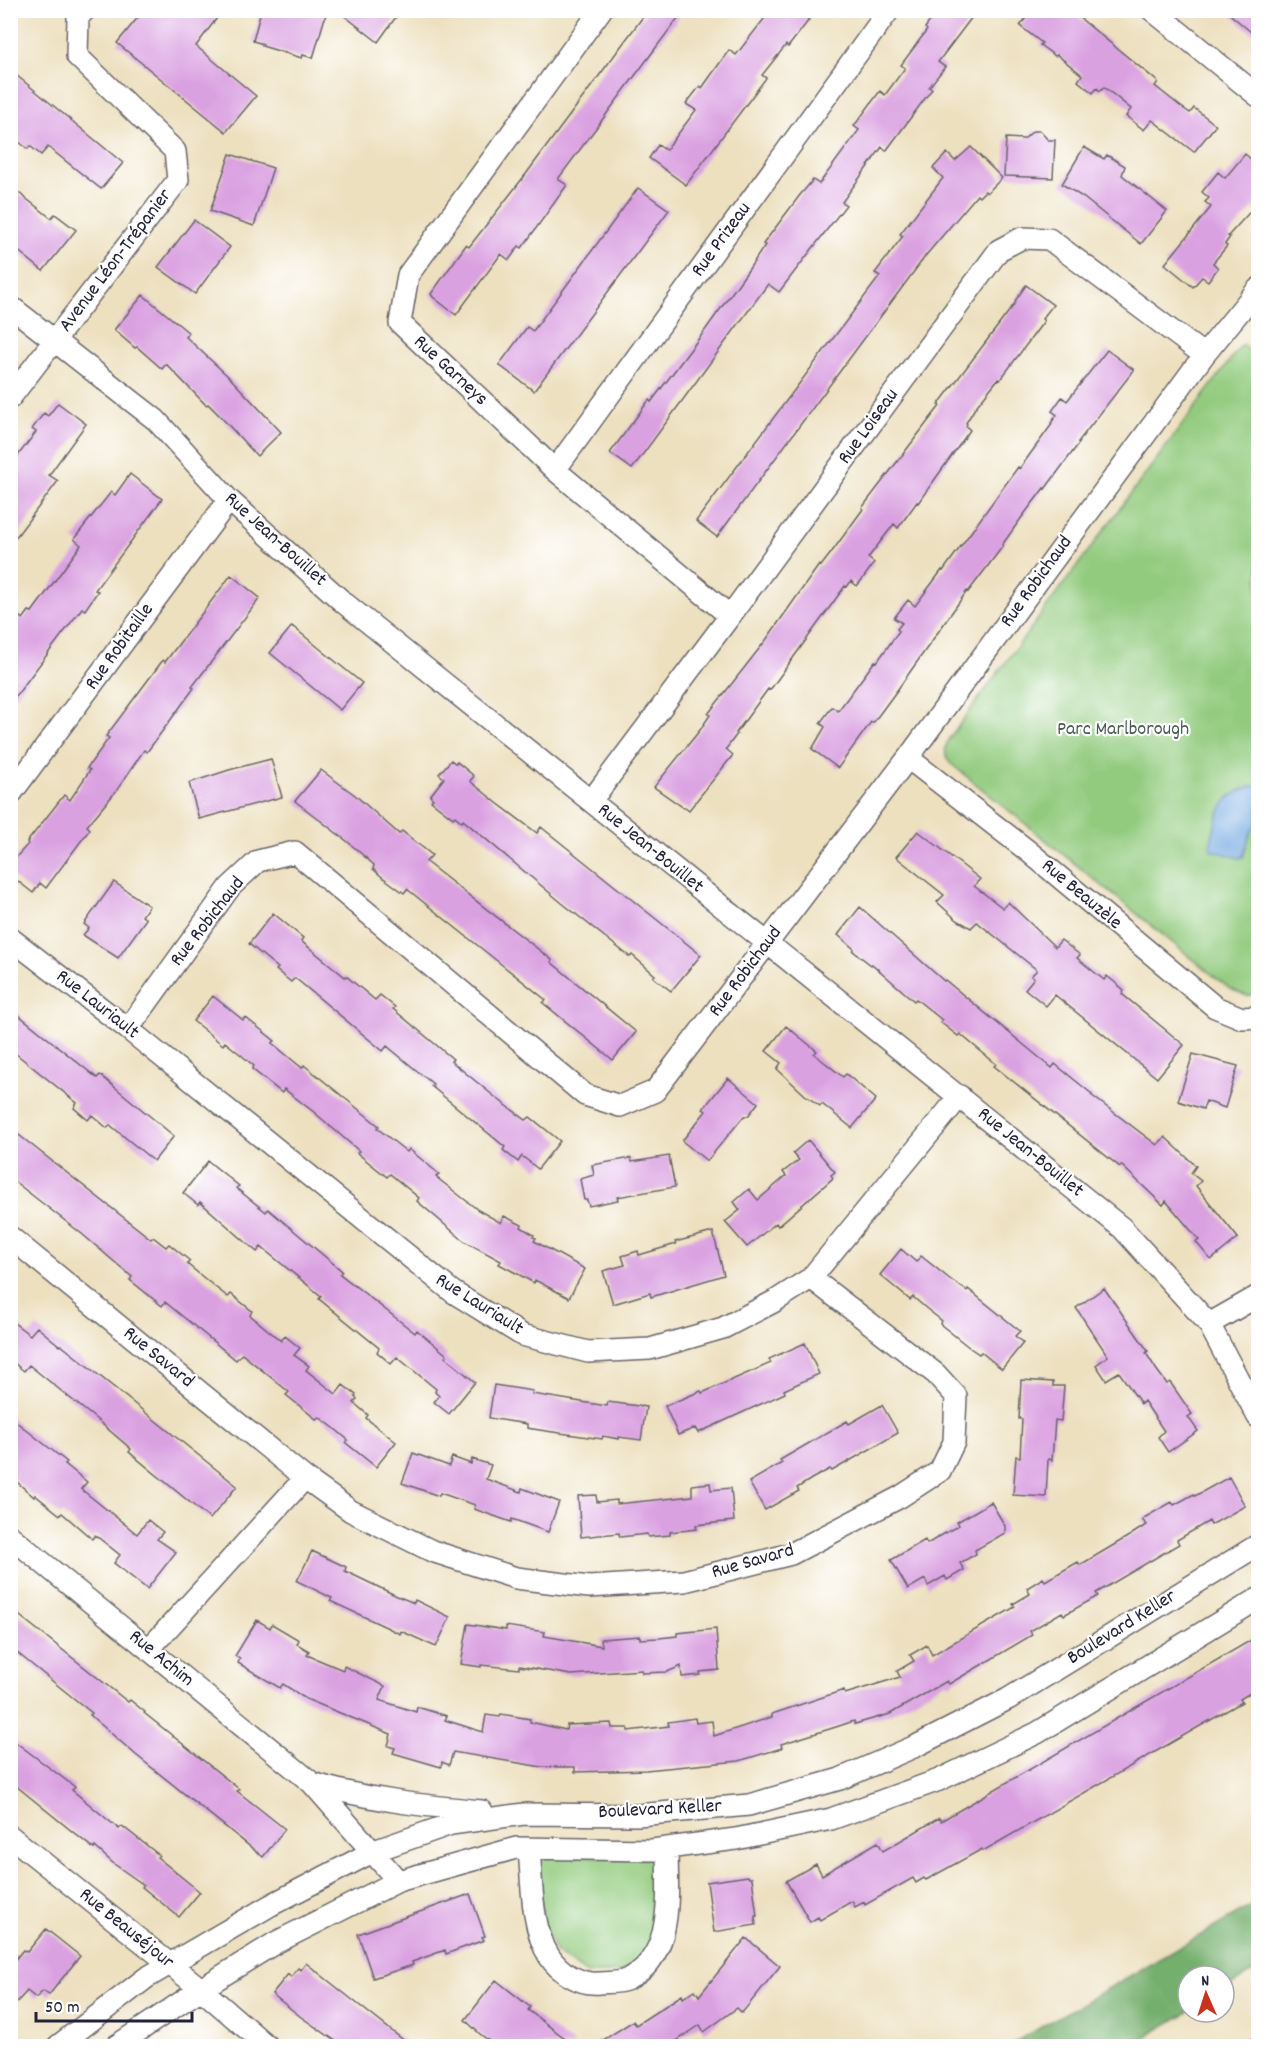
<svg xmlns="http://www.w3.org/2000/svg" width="1269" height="2057" viewBox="0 0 1269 2057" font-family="Dekko,sans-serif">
<rect width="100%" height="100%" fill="#fff"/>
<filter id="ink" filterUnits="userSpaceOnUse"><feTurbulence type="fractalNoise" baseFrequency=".0167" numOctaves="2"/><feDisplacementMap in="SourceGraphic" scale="12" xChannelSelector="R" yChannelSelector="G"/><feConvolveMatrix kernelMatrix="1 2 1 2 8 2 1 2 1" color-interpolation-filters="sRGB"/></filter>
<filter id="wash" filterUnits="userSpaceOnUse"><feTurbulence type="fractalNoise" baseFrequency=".008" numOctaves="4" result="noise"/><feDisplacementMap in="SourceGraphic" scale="24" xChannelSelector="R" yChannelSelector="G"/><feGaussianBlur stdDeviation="1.35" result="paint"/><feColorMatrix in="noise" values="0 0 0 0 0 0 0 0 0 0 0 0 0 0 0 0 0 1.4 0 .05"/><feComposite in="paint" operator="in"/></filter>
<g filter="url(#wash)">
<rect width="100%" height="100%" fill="#ede0bf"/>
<!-- green -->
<path fill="#92cb7e" stroke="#5a765c" stroke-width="1.5" d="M1242 344 1258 357V993L1247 996 1230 989 950 763C944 756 944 749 948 740Z
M537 1856 656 1857 655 1940 644 1956 621 1972 587 1974 555 1951 543 1923Z"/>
<!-- forest -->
<path fill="#75af6d" stroke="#4c6854" stroke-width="1.5" d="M1258 1902V1969L1224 1990V1976H1188V2012L1130 2046H1008Z"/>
<!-- water -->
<path fill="#73a8e1" stroke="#4a658e" stroke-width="1.5" d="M1258 785V820L1250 835 1243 857 1239 858 1211 850 1210 845C1219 812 1220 792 1258 785Z"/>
<g id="blocks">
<!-- building -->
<path fill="#daa1e1" d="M144 10H223L196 46 256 96 226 132 117 43Z
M261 10H314L326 14 313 58 303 55 302 58 262 46 263 44 253 41Z
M337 10H401L378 42Z
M648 10H684L558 179 567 185 522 248 519 246 509 260 501 254 456 315 433 297 431 294 466 245 469 247 526 174Z
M771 10H796L809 20 788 47 786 45 762 75 766 78 686 185 649 158 658 145 666 150 696 110 686 104 700 86 702 88 729 50 736 55Z
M938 10H964L972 17 938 62 945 67 929 87 932 89 886 151 882 147 842 202 846 205 779 292 768 284 632 469 610 453 649 400 651 402 706 329 749 269 765 245 763 244 800 195 813 180 819 184 859 130 854 126 880 91 885 95 905 68 901 65 927 30 925 28Z
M1032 10H1070L1158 82 1155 86 1180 106 1190 113 1194 108 1216 125 1194 152 1152 120 1144 130 1126 116 1131 109 1104 87 1100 91 1097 88 1093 93 1078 81 1082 75 1057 55 1055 56 1040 45 1042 43 1020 26Z
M1225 10H1258V38Z
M10 70 123 163 101 189 48 147 41 155 30 146 28 149 10 135Z
M1033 131H1040L1048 140H1055L1053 178 1004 176 1006 138 1024 139Z
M971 147 1002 178 987 193 985 191 979 197 977 195 927 254 717 537 696 521 880 276 875 273 903 236 900 234 943 178 933 168 947 153 955 161Z
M1084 147 1104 159 1107 155 1125 166 1122 175 1167 211 1141 244 1084 198 1062 184Z
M230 154 273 168 254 226 210 211Z
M1245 154 1258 165V203L1228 236 1230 237 1225 244 1227 246 1213 263 1218 268 1208 281 1202 277 1193 287 1165 264 1211 207 1205 202 1209 198 1202 192 1218 172 1225 178Z
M10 186 51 218 55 214 76 230 43 271 10 244Z
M638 188 669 210 534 391 499 365 527 327 533 331Z
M194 220 230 247 195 294 158 267Z
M1026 285 1053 305 1042 319 1044 321 1000 380 998 379 975 408 966 423 967 424 966 426 970 430 918 503 917 502 898 528 894 524 868 558 874 563 864 577 857 586 851 581 847 587 845 586 770 690 768 689 736 733 737 734 726 749 733 755 689 810 685 807 684 808 654 787 700 730 710 715 708 714 766 640 819 565 821 566 831 553 863 509 862 508 929 420 940 406 938 405 1016 302 1015 301Z
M143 295 189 333 186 337 231 379 281 432 257 456 220 416 208 404 206 405 166 364 162 369 137 347 135 348 114 330Z
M1107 350 1134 370 1078 442H1080L1045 489 1044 488 1022 517 1002 545 1003 546 968 592 967 591 898 689 873 723 871 722 838 768 812 749 825 727 820 723 832 707 838 711 875 661 877 662 899 631 897 629 902 623 894 618 908 600 915 606 942 570 943 571 1018 467 1020 468 1052 424 1051 423 1057 415 1052 411 1062 397 1067 401Z
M58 403 86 424 49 475 58 481 10 545V466L36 432 32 429 44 413 48 416Z
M130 474 162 499 95 590 98 591 85 610 82 608 10 704V610L23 619 29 611 32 612 81 545 74 539 111 492 115 495Z
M231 575 260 598 192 687 194 688 147 752 144 750 117 790 87 826 90 829 46 888 40 883 33 893 10 875V864L28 844 27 842 64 795 70 800 90 770 87 768 109 738 106 736 163 660 165 662Z
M292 626 362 683 340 710 270 653Z
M271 759 282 797 199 819 189 783 229 770Z
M451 760 456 764 457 762 474 776 470 781 497 803 537 833 541 827 701 955 671 991 653 977 655 975 632 955 630 957 562 903 463 820 462 822 455 816 453 818 431 801 433 799 430 796 444 778 439 774Z
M321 770 355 795 399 834 402 831 432 855 426 862 552 960 551 962 636 1032 613 1060 543 1003 546 1000 407 889 404 893 381 876 373 869 374 865 348 842 295 801Z
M918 831 980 879 974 886 1003 908 1008 902 1055 947 1061 940 1080 955 1077 958 1104 980 1107 976 1124 990 1122 994 1184 1045 1157 1078 1055 995 1046 1006 1025 989 1034 978 1031 976 1037 970 977 922 971 928 957 920 937 902 944 895 896 857Z
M114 882 149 906 142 916 146 919 118 958 83 935 89 928 84 924Z
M860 907 944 981 945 980 1052 1068 1055 1064 1092 1094 1091 1095 1157 1145 1165 1137 1196 1166 1191 1173 1201 1181 1196 1186 1238 1238 1211 1260 1196 1242 1199 1240 1166 1201 1163 1205 1121 1165 1120 1167 994 1066 996 1064 960 1034 958 1036 940 1022 942 1020 916 999 914 1001 872 964 871 965 853 951 854 949 838 935Z
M273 913 303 938 301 941 345 977 346 976 375 1000 380 995 395 1007 393 1009 453 1059 451 1061 495 1097 526 1120 530 1117 560 1141 538 1169 522 1156 518 1162 503 1150 505 1147 431 1086 433 1084 387 1046 383 1051 295 978 291 982 276 970 278 968 249 944Z
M213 996 243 1020 245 1017 275 1041 272 1043 302 1068 304 1065 379 1126 377 1128 407 1152 409 1149 439 1174 436 1177 478 1210 501 1223 504 1216 522 1225 521 1227 534 1235 533 1237 536 1238 534 1241 585 1269 569 1298 535 1280 534 1283 516 1273 499 1264 501 1261 464 1241 417 1201 419 1198 390 1174 387 1177 357 1153 359 1151 315 1113 284 1089 282 1093 252 1069 254 1066 240 1054 225 1042 223 1045 193 1021Z
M10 1008 97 1078 100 1075 174 1136 154 1161 110 1125 107 1128 92 1115 88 1120 74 1108 77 1103 10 1049Z
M786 1026 817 1051 814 1054 828 1065 843 1077 846 1074 876 1099 852 1128 822 1104 820 1106 805 1095 777 1069 781 1063 766 1051Z
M1193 1054 1238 1066 1225 1108 1206 1101 1203 1109 1178 1101Z
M728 1078 758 1103 748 1116H744L707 1161 682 1141 706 1111 703 1109Z
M10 1128 151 1239 153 1237 166 1247 169 1244 190 1261 187 1264 215 1287 228 1297 231 1294 252 1311 250 1315 281 1341 285 1336 300 1348 294 1355 309 1366 306 1370 336 1394 343 1385 356 1395 355 1397 357 1399 354 1403 368 1415 366 1418 396 1442 376 1467 346 1443 348 1440 334 1428 319 1417 316 1419 286 1395 289 1392 242 1354 236 1360 165 1302 162 1306 130 1280 132 1277 82 1234 10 1178Z
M808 1140 835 1172 831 1175 833 1178 778 1226 776 1223 747 1247 725 1222 740 1210 734 1202 749 1189 758 1200 786 1176 783 1172 799 1160 793 1153Z
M669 1156 675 1187 617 1197 618 1200 589 1206 587 1200H584L580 1179 594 1175 592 1165 631 1158 632 1162Z
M208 1161 239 1186 236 1188 266 1212 268 1209 342 1271 340 1274 415 1333 417 1330 447 1355 445 1357 475 1382 449 1414 434 1402 439 1396 435 1392 436 1389 397 1357 391 1364 377 1352 379 1348 319 1299 321 1296 261 1247 257 1252 200 1202 198 1205 183 1193Z
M713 1232 724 1275 651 1297 650 1293 613 1304 603 1271 625 1265 622 1256 638 1251 639 1255 676 1244 675 1242Z
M901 1249 916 1262 921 1256 951 1280 967 1291 968 1289 1020 1331 1015 1336 1023 1343 1002 1369 981 1352 979 1354 970 1348 940 1324 941 1320 927 1309 913 1297 910 1300 880 1275Z
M1104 1288 1148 1351 1146 1353 1156 1369 1167 1384 1170 1382 1192 1414 1188 1417 1198 1431 1168 1452 1158 1437 1164 1431 1144 1401 1141 1404 1119 1372 1106 1380 1096 1365 1108 1356 1076 1308Z
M10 1320 30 1335 37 1327 60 1346 61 1345 237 1486 210 1519 129 1452 131 1449 96 1419 29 1365 24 1371 10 1360Z
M805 1343 819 1374 784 1390 785 1393 698 1433 695 1428 678 1435 665 1406 701 1391 702 1393 771 1363 769 1359Z
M1021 1380 1053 1382V1386H1064L1061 1421 1055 1420 1052 1460 1048 1459 1046 1497 1013 1495 1016 1456 1020 1457 1022 1419H1019Z
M494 1385 533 1391 532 1394 588 1403 607 1406 608 1402 646 1407 641 1440 619 1437V1439L603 1436 602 1439 546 1431 527 1428V1424L489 1418Z
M882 1405 898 1433 832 1471 830 1469 813 1478 797 1488 799 1491 765 1510 749 1482 782 1463 780 1460 847 1421 849 1424Z
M10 1417 67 1462 65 1464 87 1482 81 1489 137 1534 148 1520 163 1532 157 1539 176 1552 147 1589 114 1563 120 1555 95 1535 92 1539 62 1513 60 1515 35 1495 34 1497 10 1476Z
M413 1453 449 1466 452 1457 471 1464 472 1459 491 1465 486 1479 521 1492 522 1488 559 1502 548 1532 512 1519 511 1522 474 1509 475 1505 440 1493 439 1496 402 1483Z
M1229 1477 1245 1506 1211 1525 1209 1521 1177 1540 1179 1544 1096 1593 1098 1596 1064 1615 1062 1612 1030 1631 1032 1635 966 1674 949 1684 947 1681 890 1714 855 1724 854 1721 836 1727 781 1744 782 1748 739 1761 646 1770 575 1772V1767H542L453 1752 449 1765 442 1762 441 1767 393 1753 395 1748 388 1746 391 1734 306 1699 283 1684 280 1688 238 1663 240 1659 235 1656 257 1620 270 1628 272 1624 299 1640 297 1644 309 1651 307 1655 343 1670 344 1666 385 1686 379 1700 416 1712 417 1707 447 1716 445 1720 483 1732 486 1715 500 1717 501 1714 530 1719V1722L566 1730 567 1725 611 1723 612 1728H628V1731L669 1726 668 1722 695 1718 696 1723 712 1721 714 1736 772 1717V1714L844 1690 845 1694 900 1677 897 1671 914 1661 910 1655 927 1645 932 1655 1015 1607 1013 1604 1030 1594 1027 1588 1043 1578 1045 1581 1078 1562 1080 1565 1129 1536 1146 1525 1142 1519 1172 1502 1174 1505 1194 1494 1195 1496Z
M710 1483 711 1490 731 1488 734 1521 696 1525 697 1529 670 1532V1535L648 1537 647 1534 620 1537 619 1533 581 1537 578 1496 596 1495 597 1502 617 1500V1504L674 1498 692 1496V1485Z
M991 1502 1005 1526V1533L975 1550 976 1554 960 1563 964 1570 947 1580 945 1576 928 1586 925 1579 908 1589 891 1560 925 1540 927 1544 959 1525 957 1522Z
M312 1551 346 1567 345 1571 397 1596 414 1603 415 1600 450 1617 436 1647 401 1631 400 1634 386 1627 330 1601 332 1598 297 1581Z
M10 1608 128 1702 130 1700 145 1712 144 1713 239 1789 237 1791 285 1829 263 1857 136 1755 90 1715 92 1713 10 1647Z
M468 1624 506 1630V1626L545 1632 544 1636 602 1646 601 1639 640 1636V1639L659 1638 677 1636V1633L716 1629 719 1670 700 1672V1675L682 1677 681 1666 667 1672 642 1673V1670L571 1675 519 1666V1669L481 1665V1667L461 1664Z
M1258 1636V1688L1240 1699 1242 1702 983 1851 982 1849 926 1880 924 1878 916 1883 913 1878 865 1905 864 1902 855 1907 852 1901 820 1920 818 1917 810 1922 786 1881 816 1864 822 1875 878 1842 883 1851 939 1818 941 1821Z
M10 1738 75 1787 72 1790 119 1829 122 1826 159 1855 157 1857 200 1892 179 1917 142 1887 144 1885 114 1864 95 1847 94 1849 10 1781Z
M748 1876 749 1878H752L757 1916H755L756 1925 714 1932 707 1882Z
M470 1894 485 1936 482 1937 484 1940 446 1954 445 1950 412 1962 413 1965 373 1978 358 1934Z
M46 1929 80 1956 49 1995 43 1991 36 1998 27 1991 10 2010V1966L23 1950 27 1952Z
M746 1938 780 1966 742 2013 737 2008 704 2032 700 2025 669 2046H594L633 2021 636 2025 682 1995 683 1998 695 1990 699 1996Z
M306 1963 364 2009 411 2046H343L301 2017 272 1994 288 1974 291 1977 298 1968 301 1970Z
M496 1980 530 2007 528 2010 575 2046H496L480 2034 465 2020Z"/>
</g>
</g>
<g filter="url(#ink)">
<use href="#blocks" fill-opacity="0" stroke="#696469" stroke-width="1.5"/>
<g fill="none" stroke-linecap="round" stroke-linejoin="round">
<defs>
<path id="minor" d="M601 10 408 275 400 323 555 470 730 616
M1152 10 1258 96
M10 306 156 420 229 500 343 602 1122 1228 1209 1324 1258 1417
M10 398 178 180 175 151 77 56 78 17 85 10
M555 470 889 10
M908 758 1028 851 1215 1007 1242 1018 1258 1017
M10 795 229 500
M591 801 730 616 999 250 1022 238 1049 239 1204 355
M10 938 128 1029 453 1292 522 1335 588 1352 650 1349 723 1328 775 1301 811 1278 960 1096
M128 1029 230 887 258 861 295 852 585 1095 620 1106 655 1091 908 758 1204 355 1258 289
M10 1237 305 1478 351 1511 432 1551 516 1578 589 1587 684 1581 791 1554 900 1497 940 1471 954 1442 956 1396 936 1374 811 1278
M1209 1324 1258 1296
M10 1536 312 1783 398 1881
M149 1649 305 1478
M312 1783C368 1800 425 1806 482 1811
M10 1836 201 1989 267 2046
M529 1848C532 1881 531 1928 549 1956 559 1972 580 1985 599 1983 607 1982 619 1983 626 1980 676 1958 667 1891 667 1848
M58 2046 146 1978 271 1905 374 1851 451 1824 524 1814 638 1815 749 1805 840 1779 916 1746 1008 1699 1258 1545
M116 2046 201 1989 275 1943 398 1881 516 1848 652 1850 736 1839 831 1819 939 1780 1037 1733 1258 1599"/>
</defs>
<!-- minor casing -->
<use href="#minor" stroke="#696469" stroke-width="24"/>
<!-- minor -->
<use href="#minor" stroke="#fff" stroke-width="21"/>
<!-- tram -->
<path stroke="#22223b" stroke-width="1.5" d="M1239 2046 1258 2035"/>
</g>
</g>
<g text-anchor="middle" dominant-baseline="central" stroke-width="4.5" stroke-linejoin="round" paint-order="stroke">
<!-- street labels -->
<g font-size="20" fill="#22223b" stroke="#fff">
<text transform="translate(722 240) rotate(-54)">Rue Prizeau</text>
<text transform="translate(116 261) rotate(-53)">Avenue Léon-Trépanier</text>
<text transform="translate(450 371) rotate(43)">Rue Garneys</text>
<text transform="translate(869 427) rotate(-54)">Rue Loiseau</text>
<text transform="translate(275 540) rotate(42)">Rue Jean-Bouillet</text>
<text transform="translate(1037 582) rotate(-54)">Rue Robichaud</text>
<text transform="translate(120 647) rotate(-54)">Rue Robitaille</text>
<text transform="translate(650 849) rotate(39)">Rue Jean-Bouillet</text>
<text transform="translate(1081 895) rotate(40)">Rue Beauzèle</text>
<text transform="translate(208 922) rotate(-52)">Rue Robichaud</text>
<text transform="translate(746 972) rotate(-53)">Rue Robichaud</text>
<text transform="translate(97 1005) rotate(38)">Rue Lauriault</text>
<text transform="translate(1030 1153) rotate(39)">Rue Jean-Bouillet</text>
<text transform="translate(479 1305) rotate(32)">Rue Lauriault</text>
<text transform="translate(158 1358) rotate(39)">Rue Savard</text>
<text transform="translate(753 1562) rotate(-16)">Rue Savard</text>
<text transform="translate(1122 1628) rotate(-32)">Boulevard Keller</text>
<text transform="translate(161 1659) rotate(39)">Rue Achim</text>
<text transform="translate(660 1810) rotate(-3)">Boulevard Keller</text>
<text transform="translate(126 1929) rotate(39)">Rue Beauséjour</text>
</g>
<!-- park labels -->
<g font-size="20" fill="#495d52" stroke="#fff">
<text x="1123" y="730">Parc Marlborough</text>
</g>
</g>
<!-- margin -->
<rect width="1269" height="2057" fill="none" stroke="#fff" stroke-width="36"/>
<!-- north arrow -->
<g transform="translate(1206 1994) rotate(357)"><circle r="28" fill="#ffffff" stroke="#a7a7b1" stroke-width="1.5"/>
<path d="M0-4.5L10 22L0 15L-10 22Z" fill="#c8321e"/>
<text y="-9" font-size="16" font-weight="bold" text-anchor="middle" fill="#22223b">N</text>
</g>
<!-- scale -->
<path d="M36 2012v9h156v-9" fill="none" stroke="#22223b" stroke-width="3"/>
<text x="45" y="2012" font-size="18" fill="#22223b" stroke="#ffffff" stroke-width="4.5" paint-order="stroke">50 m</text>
</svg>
